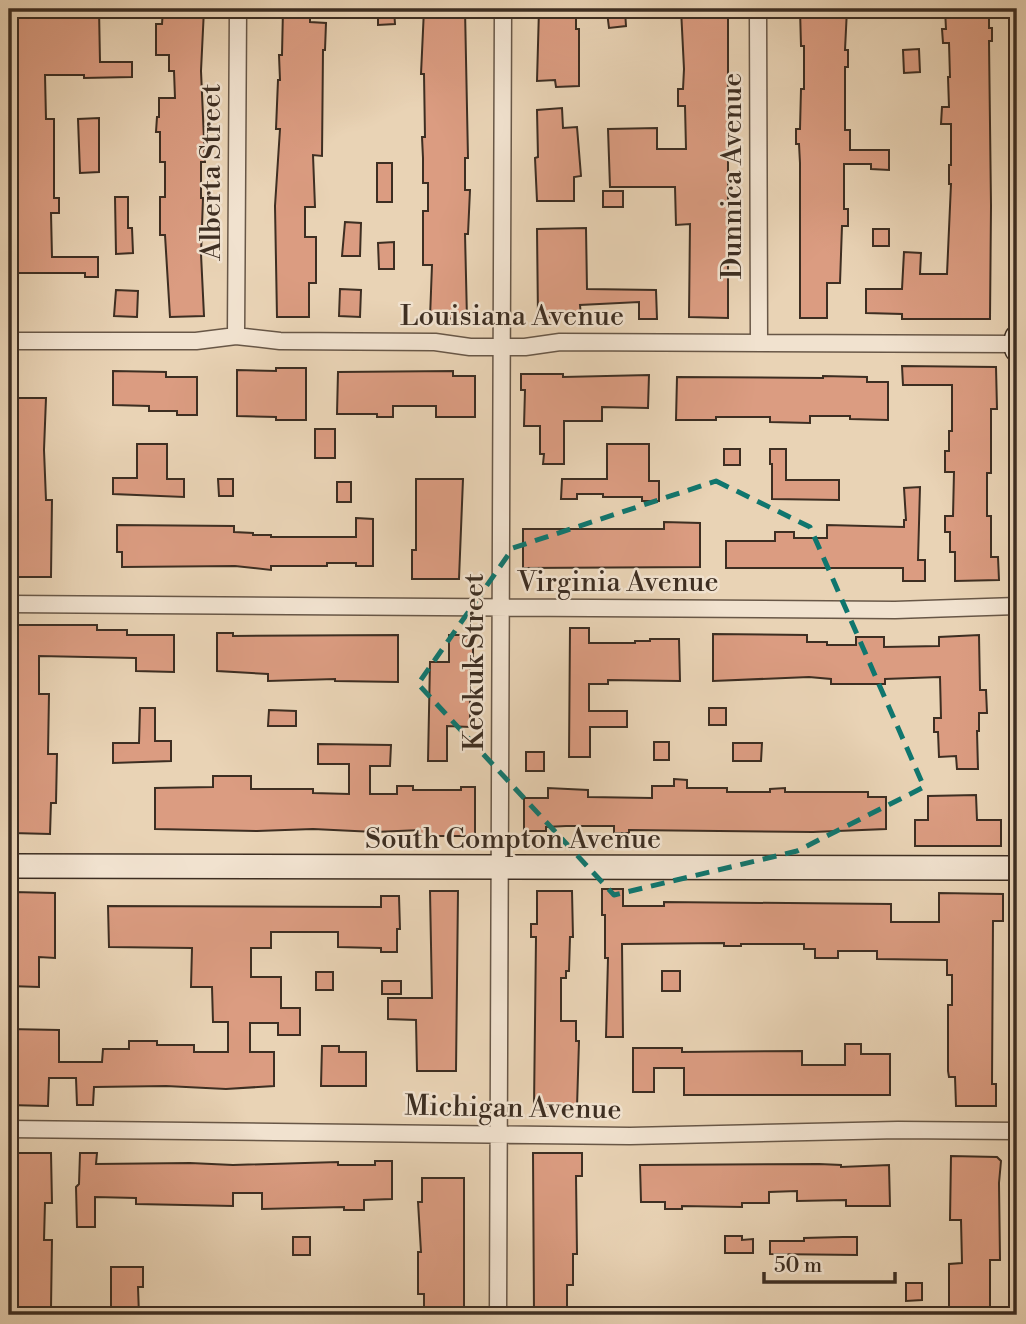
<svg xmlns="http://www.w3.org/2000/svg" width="1026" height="1324" viewBox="0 0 1026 1324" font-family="'Libre Bodoni',serif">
<rect width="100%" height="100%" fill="#e9d3b5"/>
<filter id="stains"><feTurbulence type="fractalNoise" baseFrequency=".00286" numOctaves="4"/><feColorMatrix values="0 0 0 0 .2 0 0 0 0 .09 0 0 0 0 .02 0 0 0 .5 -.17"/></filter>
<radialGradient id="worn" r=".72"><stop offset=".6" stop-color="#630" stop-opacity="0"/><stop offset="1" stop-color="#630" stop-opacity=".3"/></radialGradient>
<!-- building -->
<path fill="#db9c81" stroke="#3d2e22" stroke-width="2" d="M13 9H99L100 62H132V77L84 78V75H45L46 119H54V198H59V213H51L52 257H98V277H85V273H12L9 190 11 110H9V58H12Z
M163 9H204L201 71 205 162H201V198H203L201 254 204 316 170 317 165 235H160V197H165V162H160V132H156L157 117H159V98H175L174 71H169V55H156V24H162Z
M283 9H310V22L326 23 325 50H323L322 156 313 155 315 207H305V237H316V283H309V317H277L275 206 280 129H276L278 80H280L279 55H282Z
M378 9H394L395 24 378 25Z
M424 9H465L468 158H465V190H470L468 234H465L467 319 430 318 432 265H423V211H428V183H423V158L422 137H425L424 74H421Z
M539 9H576V29H579V86L556 87 555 80 537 81Z
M681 9H728V318L689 317 690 224 676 225 675 187H610L608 129 657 128V149H686L685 106H678V89H683L684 69Z
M800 9H847L845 50H848V67H845V130H850V150H889V170L871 169V164H844V209H848V226H842L840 283H827V318H800V163L799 144H796V129H800L801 89H804V46H801Z
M945 9H989V28H992V41H989L991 206 990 319H902V314L866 313V289H902L904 252 921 253 920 274H947L951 184H949V165H951V124H941L942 107H949L948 77H950L949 43H943L942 29H946Z
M625 10 626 26 609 28 607 12Z
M919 49 920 72 904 73 903 50Z
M562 108 563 128 577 127 581 176 574 177V201H537L535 158 538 157 537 110Z
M99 118V172L80 173 78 119Z
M377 163H392V202H377Z
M603 191H623V207H603Z
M115 197H128V228H132L133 253 116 254Z
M345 222 361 223 360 256H342Z
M586 228 587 289 656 290 657 319H639V302L580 305 581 316 538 318 537 229Z
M873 229H889V246H873Z
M394 242V269H379L378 243Z
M340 289 361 290 360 317 339 316Z
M116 290 138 291 137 317 114 316Z
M902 366 996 367 997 409H991V473H987V516H991V557H998L999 580 955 581V552H950V532H945V516H953L954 472H945V451H949V431H952V385H903Z
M276 368H306V420H276V417L237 416V370L276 371Z
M113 371 166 372V377H197V415H177V411H149V406L113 405Z
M453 371V376H475V417H436V406H393V417H377V414H337L338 372Z
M521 374H563V377L649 375 648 408 602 407V421H564V464H543L544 454H540V426H524L525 390H521Z
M823 376 867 377V382H888V420L850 419V416H810V423L770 422V417H716V420H676L677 377 823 378Z
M9 398H46L44 450 46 500H52L51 577H16L18 522H16V495H10Z
M315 429H335V458H315Z
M137 444H167V479H184V497L113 494V478H137Z
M607 444H649V481H659V501H642V497H603V494H577V499H561L562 479H607Z
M724 449H740V465H724Z
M770 449H786V480H839V500L772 499V464H770Z
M218 479H233V496H219Z
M416 479H463L459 579H412V550H416Z
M337 482H351V502H337Z
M920 487 918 560H925V581H903V568H726V541H775V532H794V538H827V525L904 527V520H906L904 488Z
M356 518 373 519V566H356V563H327V566H271V570L235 566 122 567V552H117V525L234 526V532L253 533V535H271V537H356Z
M664 522 700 523V567L523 568V529H664Z
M9 625H97V630H127V635H174V672L136 671V658L39 656V694H49L48 754H57L56 803H51L50 834 12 833 13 750H10L12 689H9Z
M570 628H589V643H635V641H650V639H679L680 681 608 680V684H589V711H627V727H590V757H569Z
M217 633H233V636L398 635V682L335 681V679L268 681V674L217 671Z
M713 634 807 635V642H827V645H856V637H884V647L939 646V637L979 635 980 690H986L987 713H979V731H977L978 769H957L956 756 939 757 938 732H934V718H941L940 677 885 679V684H831V679L809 677 713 681Z
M449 635H473V659H470V727L447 726V761H428L430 662H449Z
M140 708H155V741H171V761L113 763V743H139Z
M709 708H726V725H709Z
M269 710 296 711V726H268Z
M654 742H669V760H654Z
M733 743H762L761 761H733Z
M318 744 391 745 390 766H370V794H397V786H413V790H461V787H475V836H420V830L375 832 313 829 257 831 155 829V788L213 787V776H251V789H313V793L349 794V764H318Z
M526 752H544V771H526Z
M674 779 687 780V788H727V792H770V789L785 788V792H868V797H886V829L813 832 629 830V833H614V826H566L546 827V831H524V798H548V788L588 790V797L652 798V786H674Z
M976 795 977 820H1001V846H915V820H928V796Z
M602 889H623V906H664V902L891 904V922H939V893L1003 894V921H993L992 1084H996V1106H956L955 1077H949L948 1071V1005H952V975H947V960L877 959V951H838V958H815V949H804V944H741V946H724V943L622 944 623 1037H606L608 958H605V915H602Z
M430 891H458L456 1071H417L416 1020 388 1019V998H432Z
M537 891H572L573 937H570L569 971H566V978H561V1021H576V1041H579L577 1107H534L536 937H531V924H537Z
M13 892 55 893V958L39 957V987L9 986V962H13Z
M381 896H399L400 929H397V952H381V948L338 947V932H271V948H251V977H281V1008H300V1035H278V1023H250V1052H274V1086L226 1089 166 1086 94 1087 93 1105H77L76 1078H49L48 1106 9 1105V1029L59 1030V1062H102L103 1049H129V1041H157V1045H194V1052H228V1022H213L212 987H191L192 948 109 947 108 906 381 907Z
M662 971H680V991H662Z
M316 972H333V990H316Z
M382 981H401V994H382Z
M845 1044H861V1054H890V1095H684V1068H654V1092H633V1048H682V1052L802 1051V1065H845Z
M322 1046H339V1052H366V1086H321Z
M9 1153H51L52 1203H45L44 1240H52L51 1308H40V1315H9Z
M80 1153H97L96 1164 190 1163 233 1165 338 1162V1165H375V1161H392V1199L364 1200V1210H344V1207L262 1209V1193H233V1206L136 1204V1198L95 1197V1227H77L76 1187 79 1184Z
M533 1153H582V1176H576L577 1254H573V1285H567V1314H534Z
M951 1156 997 1157 1001 1161 999 1183 1000 1260H990V1312H949V1264L962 1263 961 1220H950Z
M819 1164 841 1165V1167L889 1165 890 1206H846V1200L797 1201V1191L769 1192V1203H742V1207L682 1206V1209H665V1202H641L640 1165Z
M422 1178H464V1315H424V1294H418V1252H421L418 1202H422Z
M725 1236H742V1240L753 1239V1253H725Z
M293 1237H310V1255H293Z
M843 1237H857V1255L770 1254V1241H804V1238Z
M111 1267H143V1287H138L139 1315H111Z
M906 1283H922V1300L906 1301Z"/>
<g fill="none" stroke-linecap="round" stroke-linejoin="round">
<defs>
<path id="street" d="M758 9 759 343
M236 336 238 9
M9 341H196L236 336 280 341 435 342 470 347H525L560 342 1015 344
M9 604 895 610 1017 606
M9 1129 630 1136 898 1130 1017 1131
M498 1315 503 9"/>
<path id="secondary" d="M1017 337 1015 344 1017 350
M9 866 1017 868"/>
</defs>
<!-- street casing -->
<use href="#street" stroke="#685747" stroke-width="19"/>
<!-- secondary casing -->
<use href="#secondary" stroke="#3d2e22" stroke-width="26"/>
<!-- street -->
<use href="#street" stroke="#f1e2cf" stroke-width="16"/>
<!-- secondary -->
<use href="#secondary" stroke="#f1e2cf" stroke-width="23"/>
</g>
<!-- marked area -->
<path fill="none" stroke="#0f766e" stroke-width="5" stroke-dasharray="14 9" stroke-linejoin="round" d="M716 481 810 527 924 787 797 851 614 895 418 684 513 548Z"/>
<g text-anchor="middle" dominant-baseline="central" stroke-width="5" stroke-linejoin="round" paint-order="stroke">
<!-- street labels -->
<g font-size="28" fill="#3d2e22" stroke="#f1e2cf">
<text transform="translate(211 172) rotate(-90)">Alberta Street</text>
<text transform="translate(732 176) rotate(-90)">Dunnica Avenue</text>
<text x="512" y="316">Louisiana Avenue</text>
<text x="618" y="582">Virginia Avenue</text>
<text transform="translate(474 662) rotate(-90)">Keokuk Street</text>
<text x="513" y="839">South Compton Avenue</text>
<text transform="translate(513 1108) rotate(1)">Michigan Avenue</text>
</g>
</g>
<!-- margin -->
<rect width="1026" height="1324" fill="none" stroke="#e9d3b5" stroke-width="35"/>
<rect x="10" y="10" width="1005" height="1303" fill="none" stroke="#3d2e22" stroke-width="3.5"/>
<rect x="18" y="18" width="991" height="1289" fill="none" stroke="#3d2e22" stroke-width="2"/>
<!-- scale -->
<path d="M764 1272v10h131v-10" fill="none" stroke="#3d2e22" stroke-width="3.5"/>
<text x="774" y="1272" font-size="21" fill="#3d2e22" stroke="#f1e2cf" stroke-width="5" paint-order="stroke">50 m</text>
<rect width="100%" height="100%" filter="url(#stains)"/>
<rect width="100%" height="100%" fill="url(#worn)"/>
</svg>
